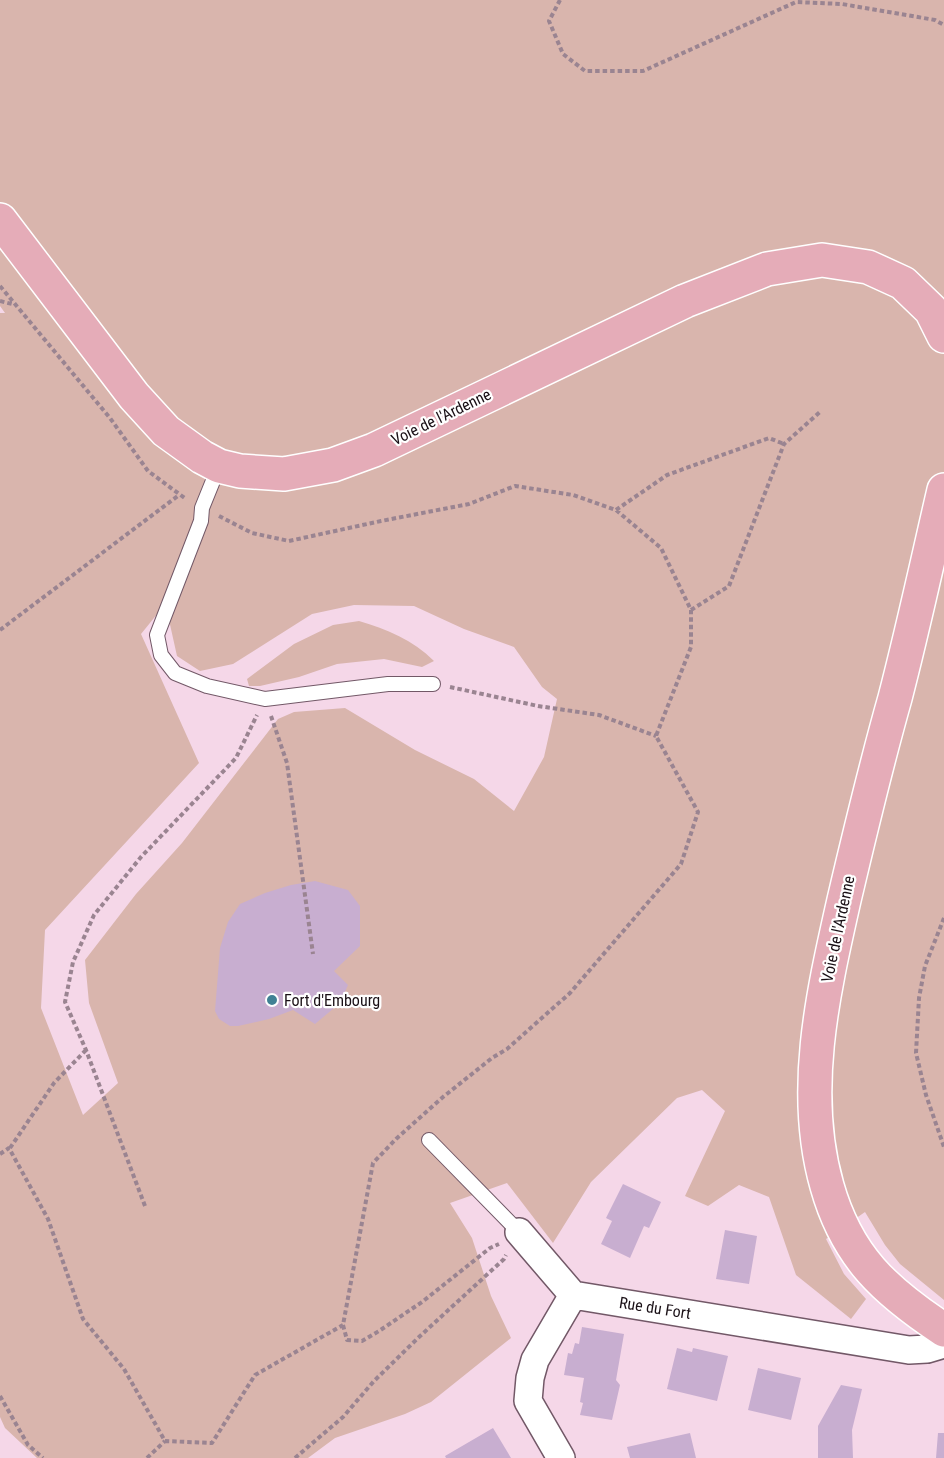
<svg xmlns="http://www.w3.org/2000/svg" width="944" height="1458" viewBox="0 0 944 1458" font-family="'Roboto Condensed',sans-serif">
<rect width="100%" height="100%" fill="#f5d7e8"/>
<!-- green -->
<path fill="#d9b5ad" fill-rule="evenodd" d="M0 0H944V1300L900 1264 885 1245 865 1212 826 1239 844 1274 866 1299 851 1319 796 1275 769 1197 739 1185 708 1206 685 1196 725 1111 702 1090 677 1098 591 1182 553 1243 507 1183 450 1203 472 1238 491 1296 511 1338 431 1402 405 1414 335 1438 308 1458H37L5 1428 0 1417V313H5L0 306ZM354 605 414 606 464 629 514 647 542 687 557 699 544 757 514 811 474 779 415 750 345 708 294 712 278 719 182 843 136 894 85 960 89 1003 118 1083 83 1115 41 1008 45 930 199 763 141 634 158 613 169 620 177 656 200 671 233 664 312 614Z
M359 621C387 629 413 640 434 661L422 667 384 659 337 664 299 677 260 686H249L247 679 294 644 333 625Z"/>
<!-- building -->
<path fill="#c8aed0" d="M315 881 348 890 360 906V946L334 971 348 985 340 1003 315 1024 293 1010 269 1019 238 1026H230L219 1019 215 1011 220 948 228 922 240 904 265 893 291 885Z
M623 1184 661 1202 649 1228 644 1226 630 1258 601 1244 612 1221 606 1218Z
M725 1230 757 1236 749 1284 716 1279Z
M582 1327 624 1334 616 1380 620 1385 612 1420 580 1415 583 1403 580 1402 584 1378 564 1375 568 1353 572 1354 575 1343 579 1344Z
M677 1348 692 1352 693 1348 728 1356 717 1401 667 1389Z
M758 1368 801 1378 791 1420 748 1410Z
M841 1385 862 1389 852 1430 853 1458H818V1426Z
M493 1428 511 1458H446L445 1456Z
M690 1433 696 1458H630L627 1447Z
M938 1433H944V1458H936Z"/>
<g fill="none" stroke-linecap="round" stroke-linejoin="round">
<defs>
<path id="lane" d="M219 466 202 508 201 521 157 635 161 655 175 673 207 686 265 699 388 684H433
M429 1140 519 1232"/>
<path id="street" d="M519 1232 573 1295 909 1350 927 1349 944 1344
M561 1458 528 1401 530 1378 535 1360 573 1295"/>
<path id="primary" d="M0 220 134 396 166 431 202 457 219 466 240 471 284 474 333 465 374 450 685 301 767 269 822 260 868 267 903 283 931 310 944 336
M944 490C928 559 913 629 895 698 876 765 860 832 844 900 823 993 800 1092 827 1186 847 1257 885 1291 944 1330"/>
</defs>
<!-- lane casing -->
<use href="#lane" stroke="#725867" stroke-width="16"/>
<!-- street casing -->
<use href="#street" stroke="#725867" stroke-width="30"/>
<!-- primary casing -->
<use href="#primary" stroke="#fff" stroke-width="36"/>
<!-- path -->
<path stroke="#9a8491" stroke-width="4" stroke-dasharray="4.5 3" stroke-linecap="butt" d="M560 0 549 21 563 54 585 71H643L796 2 842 4 935 20 944 25
M0 286 110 418 148 471 186 499
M0 301 12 304
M616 510 667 475 769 438 784 444
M219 516 252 533 289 541 381 521 469 504 515 486 573 495 616 510 661 548 691 610V647L656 736 698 812 681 864 570 993 507 1049 492 1058 443 1097 396 1139 373 1163 343 1325 347 1340 362 1341 379 1331 422 1302 490 1248 499 1244
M691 610 729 586 784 444 820 412
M0 630 179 495
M450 687 538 706 599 715 656 736
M271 716 287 763 313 954
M944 918 925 966 919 998 916 1053 926 1095 944 1147
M10 1148 54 1083 86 1050
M0 1154 9 1148 48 1219 83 1319 124 1369 165 1441 212 1443 255 1375 343 1325
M145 1206 86 1050 65 1002 73 962 94 915 141 857 236 758 257 715
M0 1396 28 1445 43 1458
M147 1458 165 1441
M295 1458 343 1417 374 1381 419 1337 504 1259 506 1255"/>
<!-- lane -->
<use href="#lane" stroke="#fff" stroke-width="14"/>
<!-- street -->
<use href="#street" stroke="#fff" stroke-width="27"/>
<!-- primary -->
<use href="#primary" stroke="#e5acb8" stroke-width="33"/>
</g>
<!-- markers -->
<circle fill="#408194" stroke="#fff" stroke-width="2" cx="272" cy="1000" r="6"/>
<g text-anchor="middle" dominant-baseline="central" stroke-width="4.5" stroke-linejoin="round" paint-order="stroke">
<!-- street labels -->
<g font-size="16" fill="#1a1016" stroke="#fff">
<text transform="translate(441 417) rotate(-26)">Voie de l'Ardenne</text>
<text transform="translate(838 929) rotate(-78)">Voie de l'Ardenne</text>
<text transform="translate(655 1308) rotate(9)">Rue du Fort</text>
</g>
<!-- poi labels -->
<g font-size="16" fill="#1a1016" stroke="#fff" text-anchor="start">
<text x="284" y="1000">Fort d'Embourg</text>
</g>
</g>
</svg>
